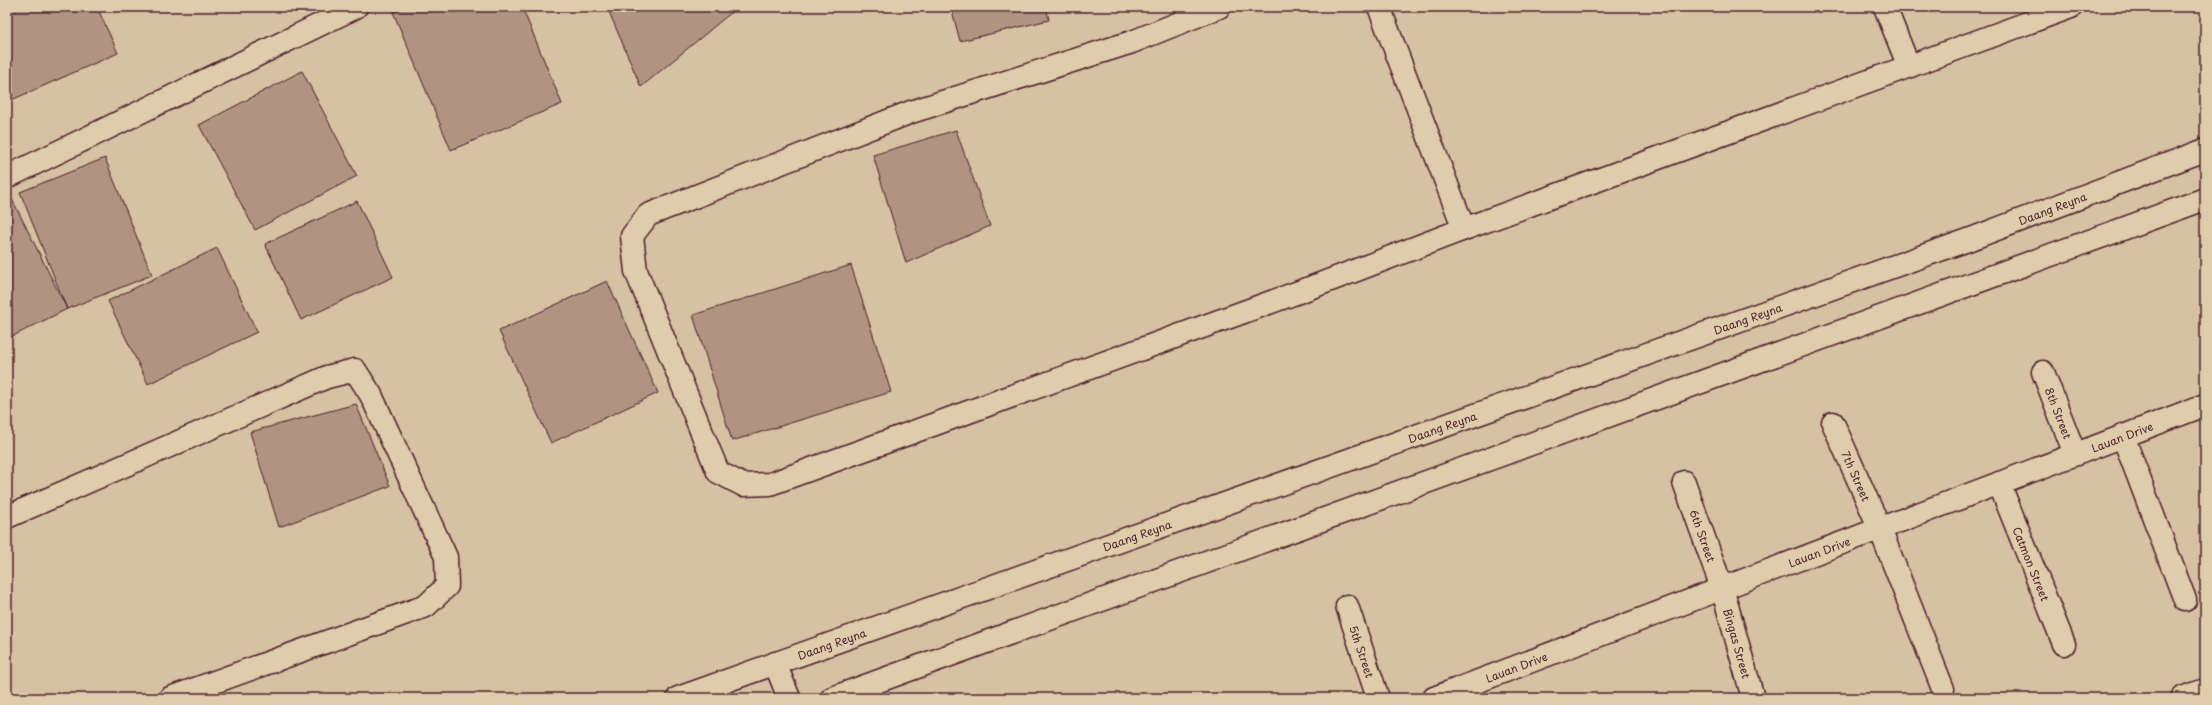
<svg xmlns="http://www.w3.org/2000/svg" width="2212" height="705" viewBox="0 0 2212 705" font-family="'Playpen Sans',sans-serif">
<rect width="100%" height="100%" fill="#d6c2a2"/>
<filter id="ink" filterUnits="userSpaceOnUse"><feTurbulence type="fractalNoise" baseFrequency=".025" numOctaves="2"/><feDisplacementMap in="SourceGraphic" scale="8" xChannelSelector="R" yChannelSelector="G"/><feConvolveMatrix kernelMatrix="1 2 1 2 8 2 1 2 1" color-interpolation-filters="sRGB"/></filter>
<g filter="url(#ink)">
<!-- building -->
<path fill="#af9481" stroke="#4a1f2b" d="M7 7H97L118 53 7 102Z
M406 7H522L562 104 451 150 393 12Z
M607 7H731L733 11 641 87Z
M951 7H1046L1049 20 960 41Z
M302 71 357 176 255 230 199 125Z
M956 130 990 226 906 263 873 155Z
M105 158 152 275 67 309 20 192Z
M12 199 67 309 7 339V201Z
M357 201 393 277 301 320 265 244Z
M217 248 257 332 148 384 108 301Z
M851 265 891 392 732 441 693 315Z
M607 281 658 393 551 443 499 331Z
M356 404 390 486 279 527 250 432Z"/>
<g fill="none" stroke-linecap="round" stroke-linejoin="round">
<defs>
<g id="minor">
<path d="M1219 7 1132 42 911 112 648 215 632 236 636 271 718 472 743 485 770 484 1307 289 1464 229 2071 7"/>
<path d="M1379 7 1464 229"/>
<path d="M1885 7 1909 67"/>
<path d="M7 177 356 7"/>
<path id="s1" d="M2043 372 2075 454"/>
<path id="s2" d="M1833 423 1880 529 1943 689"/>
<path d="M2123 436 2185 600"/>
<path id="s3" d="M1684 482 1722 588 1753 698"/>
<path id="s4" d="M1999 483 2064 644"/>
<path d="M7 517 327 377 355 370 371 395 446 557 447 586 426 606 170 698"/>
<path id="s5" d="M1347 606 1378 698"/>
<path id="s6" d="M1434 698 2205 405"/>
<path d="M2182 698 2205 690"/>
</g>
<g id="major">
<path d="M775 663 789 698"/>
<path id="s7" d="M678 698 1968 240 2205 150"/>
<path d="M832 698 2205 199"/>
</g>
</defs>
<!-- minor casing -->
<use href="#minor" stroke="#4a1f2b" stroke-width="25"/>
<!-- major casing -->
<use href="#major" stroke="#4a1f2b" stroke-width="25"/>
<!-- minor -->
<use href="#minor" stroke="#dfccaa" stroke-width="22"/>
<!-- major -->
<use href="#major" stroke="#dfccaa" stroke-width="22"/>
</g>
</g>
<g text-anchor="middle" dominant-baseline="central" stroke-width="3" stroke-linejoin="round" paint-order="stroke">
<!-- street labels -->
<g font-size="11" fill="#4a1f2b" stroke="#dfccaa">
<text stroke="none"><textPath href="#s7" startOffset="1459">Daang Reyna</textPath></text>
<text stroke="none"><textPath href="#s7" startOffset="1135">Daang Reyna</textPath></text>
<text stroke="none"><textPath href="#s1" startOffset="44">8th Street</textPath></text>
<text stroke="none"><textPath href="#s7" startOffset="811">Daang Reyna</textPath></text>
<text stroke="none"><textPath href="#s6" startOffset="736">Lauan Drive</textPath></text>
<text stroke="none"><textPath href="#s2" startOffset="58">7th Street</textPath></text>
<text stroke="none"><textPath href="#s7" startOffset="487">Daang Reyna</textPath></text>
<text stroke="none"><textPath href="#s3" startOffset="57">6th Street</textPath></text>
<text stroke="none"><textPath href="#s6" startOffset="412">Lauan Drive</textPath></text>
<text stroke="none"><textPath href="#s4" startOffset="87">Catmon Street</textPath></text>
<text stroke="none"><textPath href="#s7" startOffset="163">Daang Reyna</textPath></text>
<text stroke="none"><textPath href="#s3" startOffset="170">Bingas Street</textPath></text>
<text stroke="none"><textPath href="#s5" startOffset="48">5th Street</textPath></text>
<text stroke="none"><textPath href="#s6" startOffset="88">Lauan Drive</textPath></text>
</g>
</g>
<!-- margin -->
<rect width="2212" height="705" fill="none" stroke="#dfccaa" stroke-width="24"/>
<rect x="12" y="12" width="2188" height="681" fill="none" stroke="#4a1f2b" stroke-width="1.5" filter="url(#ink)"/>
</svg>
